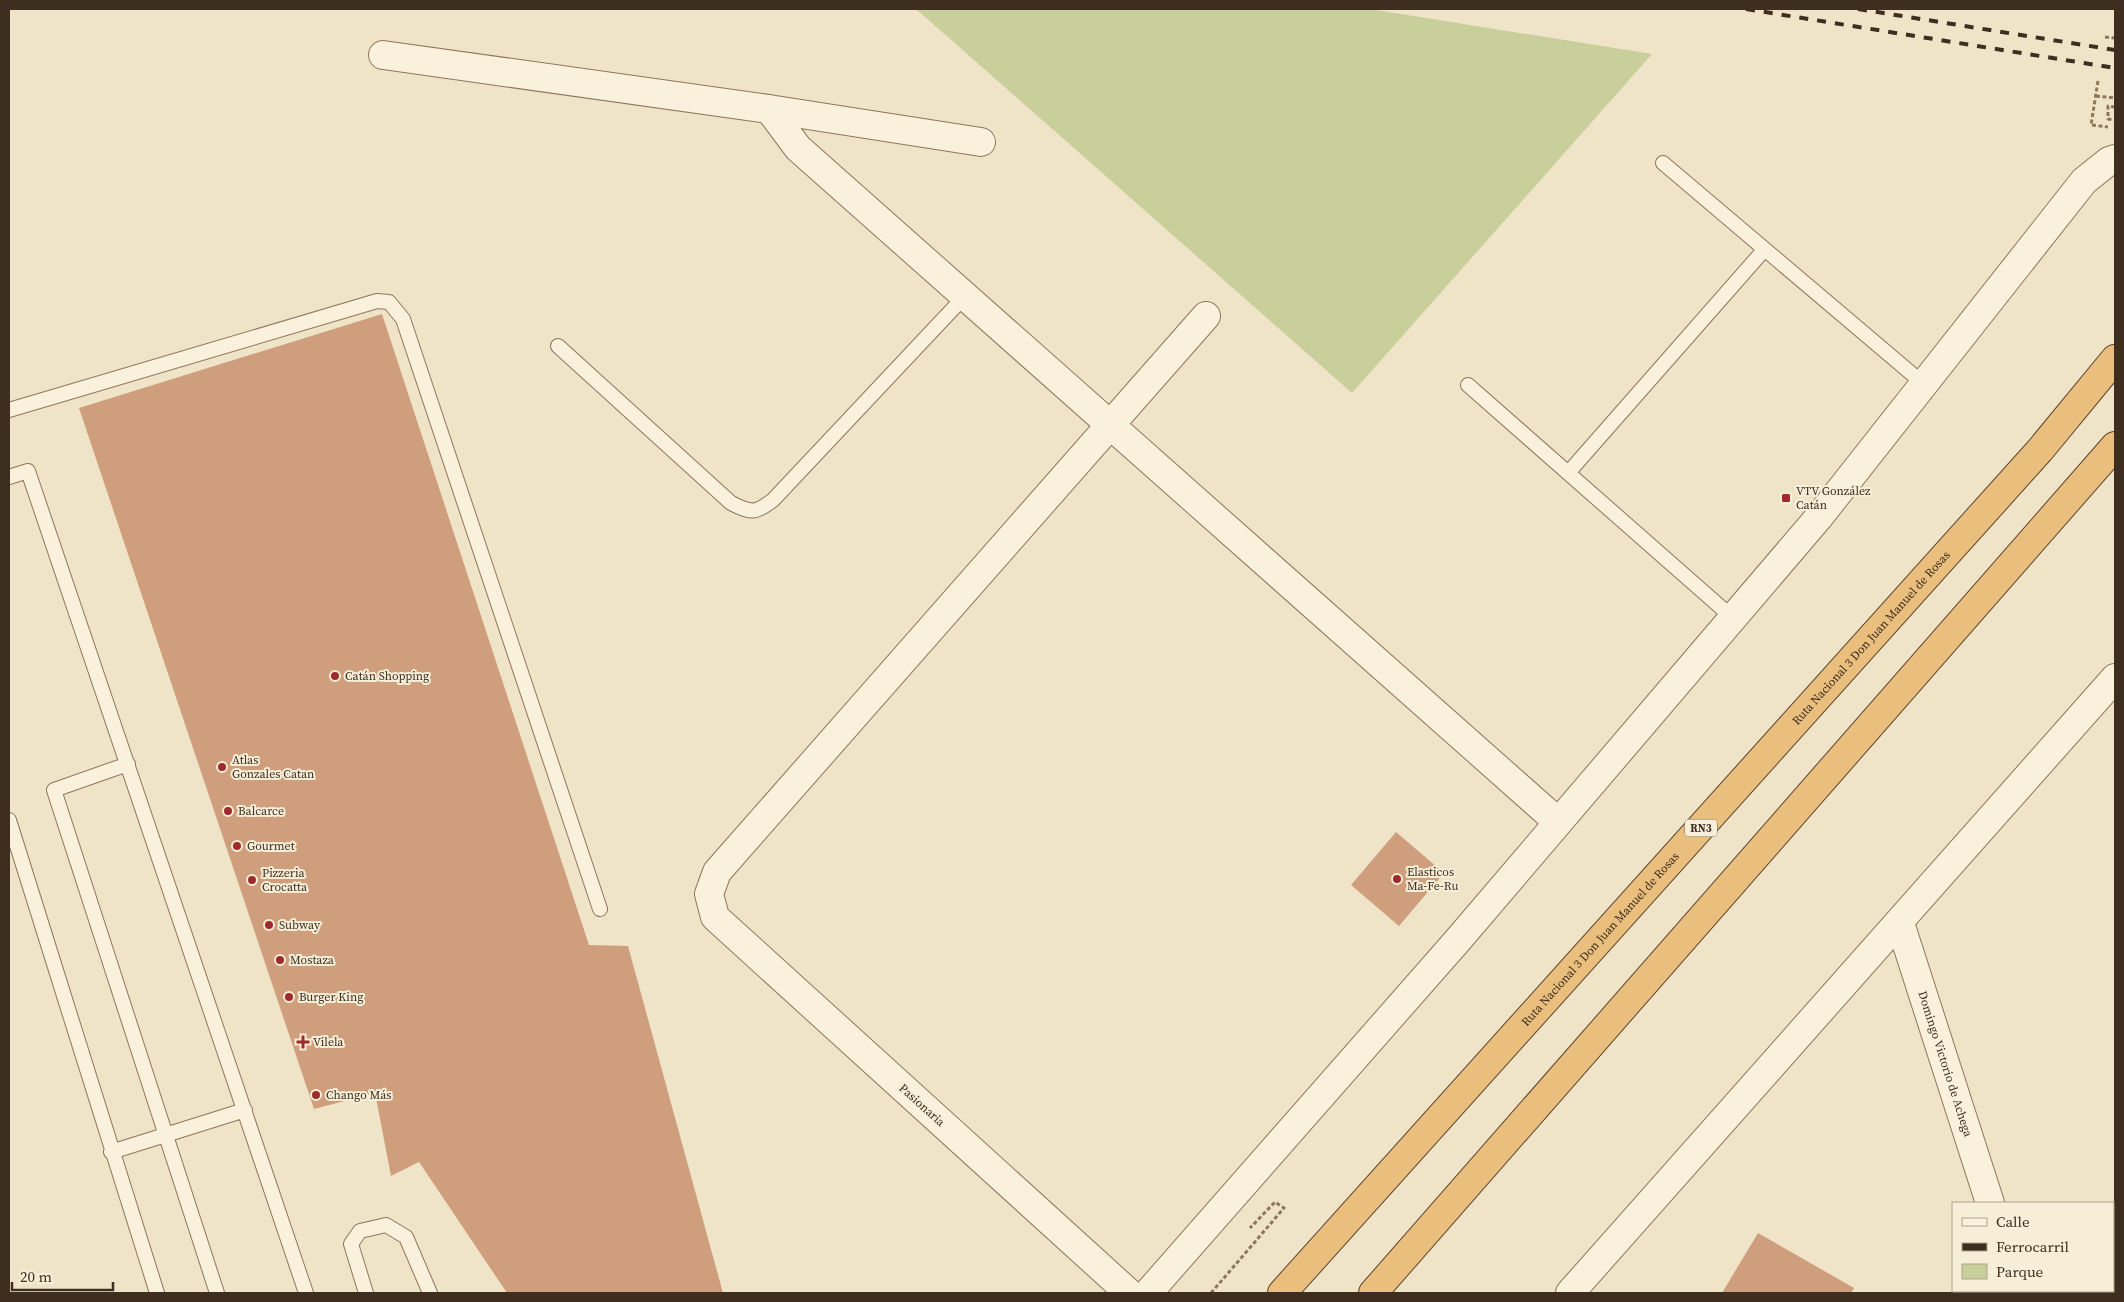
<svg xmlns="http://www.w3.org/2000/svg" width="2124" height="1302" viewBox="0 0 2124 1302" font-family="'Source Serif 4',serif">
<rect width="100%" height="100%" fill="#f0e4c8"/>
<!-- green -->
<path fill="#c9cf9b" d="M916 9H1370L1652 54 1352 393Z"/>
<!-- building -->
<path fill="#cf9f7d" d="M382 314 589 945 628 946 723 1293H507L419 1162 391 1176 375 1093 314 1109 79 408Z
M1396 832 1444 873 1399 926 1351 885Z
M1758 1233 1854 1288 1851 1293H1722Z"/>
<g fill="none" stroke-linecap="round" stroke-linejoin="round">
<defs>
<path id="service" d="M1663 163 1925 385
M558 346 731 503C751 513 755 514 773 500L965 296
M1468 385 1733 618
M9 410 377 301 389 302 403 319 600 909
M1568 473 1764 250
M9 477 28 471 306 1293
M128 764 54 790 217 1293
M9 820 157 1293
M111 1152 245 1110
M366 1293 351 1244 360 1231 386 1225 406 1237 430 1293"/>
<g id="minor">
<path d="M383 55 769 109 981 142"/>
<path d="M769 109 798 148 1558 822"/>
<path id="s1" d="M1900 923 1990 1203"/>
<path d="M2018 1291 2019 1293"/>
<path d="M1129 1293 715 917 709 894 717 872 1206 316"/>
</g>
<path id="tertiary" d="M1148 1293 1458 940 1819 517 2084 181 2109 161 2115 159
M1570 1293 2115 678"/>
<g id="trunk">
<path id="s2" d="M1282 1293 2040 450 2115 359"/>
<path d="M1373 1293 2115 446"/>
</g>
</defs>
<!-- service casing -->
<use href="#service" stroke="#8d765c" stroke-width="16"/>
<!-- minor casing -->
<use href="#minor" stroke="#8d765c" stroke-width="30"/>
<!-- tertiary casing -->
<use href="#tertiary" stroke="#8d765c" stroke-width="30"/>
<!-- trunk casing -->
<use href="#trunk" stroke="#5b4430" stroke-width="30"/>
<!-- path -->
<path stroke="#8d765c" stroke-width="3" stroke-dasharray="4 2.5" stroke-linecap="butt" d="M2105 37 2115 38
M2098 81 2091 125 2108 127
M2096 96 2115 98
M2115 107 2108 106V119L2115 120
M1211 1293 1284 1208 1275 1202 1250 1228"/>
<!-- service -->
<use href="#service" stroke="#faf1dc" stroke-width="14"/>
<!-- minor -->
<use href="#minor" stroke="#faf1dc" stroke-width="28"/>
<!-- tertiary -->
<use href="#tertiary" stroke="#faf1dc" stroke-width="28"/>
<!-- trunk -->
<use href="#trunk" stroke="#eabe7c" stroke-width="28"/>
<!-- rail -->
<path stroke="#3d2e20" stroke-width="4" stroke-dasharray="9 9" stroke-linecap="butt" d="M1746 9 2115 68
M1858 9 2115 50"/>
</g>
<!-- markers -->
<g fill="#9e2a2b" stroke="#f7eed8" stroke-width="2">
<rect x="1781" y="493" width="10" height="10" rx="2.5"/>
<circle cx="335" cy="676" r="5"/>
<circle cx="222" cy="767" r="5"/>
<circle cx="228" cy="811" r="5"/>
<circle cx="237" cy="846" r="5"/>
<circle cx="1397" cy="879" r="5"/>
<circle cx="252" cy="880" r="5"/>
<circle cx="269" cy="925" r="5"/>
<circle cx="280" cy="960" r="5"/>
<circle cx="289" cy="997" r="5"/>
<path d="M300.5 1034.5h5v5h5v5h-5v5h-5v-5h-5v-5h5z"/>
<circle cx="316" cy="1095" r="5"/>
</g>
<g text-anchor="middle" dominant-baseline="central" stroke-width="4" stroke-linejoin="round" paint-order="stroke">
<!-- shield labels -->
<rect fill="#f7eed8" stroke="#756857" stroke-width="1" x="1685" y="819.5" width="32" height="17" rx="4"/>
<g font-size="11" font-weight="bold" fill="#3d2e20">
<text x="1701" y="828">RN3</text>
</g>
<!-- poi labels -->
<g font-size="12" fill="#3d2e20" stroke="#f7eed8" text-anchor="start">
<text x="1796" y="491">VTV González<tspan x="1796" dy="14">Catán</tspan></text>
<text x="345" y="676">Catán Shopping</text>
<text x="232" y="760">Atlas<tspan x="232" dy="14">Gonzales Catan</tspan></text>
<text x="238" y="811">Balcarce</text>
<text x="247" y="846">Gourmet</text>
<text x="1407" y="872">Elasticos<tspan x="1407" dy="14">Ma-Fe-Ru</tspan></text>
<text x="262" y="873">Pizzeria<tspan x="262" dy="14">Crocatta</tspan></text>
<text x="279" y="925">Subway</text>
<text x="290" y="960">Mostaza</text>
<text x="299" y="997">Burger King</text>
<text x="313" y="1042">Vilela</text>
<text x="326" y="1095">Chango Más</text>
</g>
<!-- street labels -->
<g font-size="12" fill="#3d2e20" stroke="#f7eed8">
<text stroke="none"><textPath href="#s2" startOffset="881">Ruta Nacional 3 Don Juan Manuel de Rosas</textPath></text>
<text stroke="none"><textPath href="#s2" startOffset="476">Ruta Nacional 3 Don Juan Manuel de Rosas</textPath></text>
<text stroke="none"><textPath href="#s1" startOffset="148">Domingo Victorio de Achega</textPath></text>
<text transform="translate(922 1105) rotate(42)">Pasionaria</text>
</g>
</g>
<!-- border -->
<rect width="2124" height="1302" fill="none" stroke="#3d2e20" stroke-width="20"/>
<!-- legend -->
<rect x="1952" y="1202" width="162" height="90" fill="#f7eed8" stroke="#ada18e"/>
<rect x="1962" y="1218" width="25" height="8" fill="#faf1dc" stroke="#ada18e"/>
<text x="1996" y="1227" font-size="15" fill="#3d2e20">Calle</text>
<rect x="1962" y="1243" width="25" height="8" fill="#3d2e20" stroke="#ada18e"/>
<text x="1996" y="1252" font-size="15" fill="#3d2e20">Ferrocarril</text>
<rect x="1962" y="1264" width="25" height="15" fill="#c9cf9b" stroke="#ada18e"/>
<text x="1996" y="1277" font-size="15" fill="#3d2e20">Parque</text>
<!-- scale -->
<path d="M12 1282v8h101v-8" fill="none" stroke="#3d2e20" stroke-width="2.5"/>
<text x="20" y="1282" font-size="15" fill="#3d2e20" stroke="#f7eed8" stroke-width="4" paint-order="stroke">20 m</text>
</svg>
